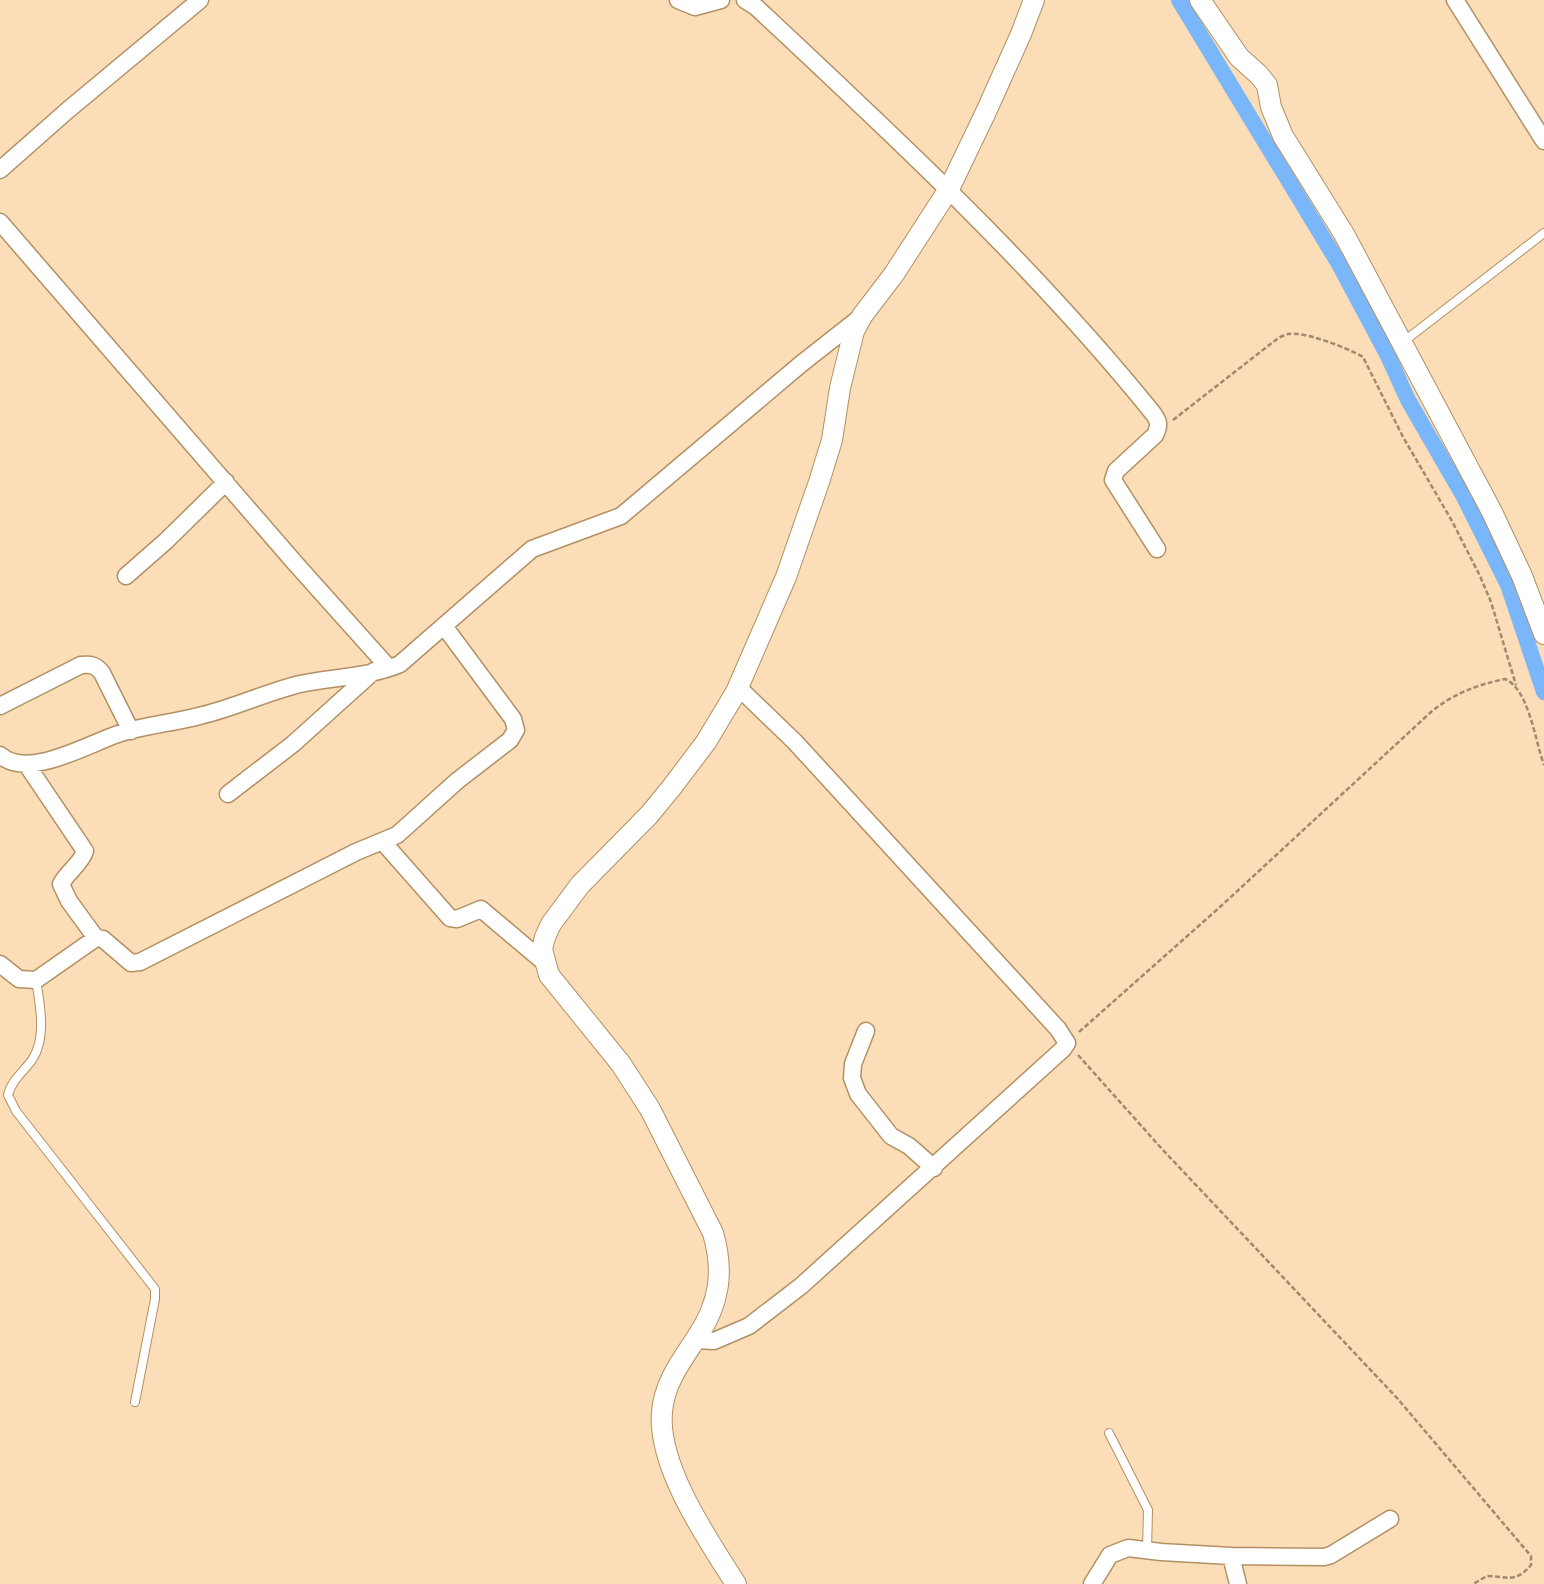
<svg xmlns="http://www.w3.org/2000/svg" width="1544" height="1584" viewBox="0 0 1544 1584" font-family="Inter,sans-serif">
<rect width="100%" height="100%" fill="#fbddb8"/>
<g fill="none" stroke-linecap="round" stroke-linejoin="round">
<!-- canal -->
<path stroke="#7ab6fa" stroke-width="16" d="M1179 0 1339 264 1388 356 1408 400 1464 497 1508 585 1544 692"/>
<defs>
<path id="service" d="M1403 342 1544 233
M36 980C40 1005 47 1038 32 1060 24 1071 11 1081 8 1095L16 1111 155 1289V1299L135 1402
M1109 1433 1148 1510 1147 1550"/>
<path id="minor" d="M678 0 695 7 721 0
M745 0 756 7C894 136 1033 265 1152 412 1159 421 1160 425 1155 435L1116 471 1113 480 1157 549
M1455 0 1544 141
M0 170 68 110 200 0
M0 222 295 563 389 668
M126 576 166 541 226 482
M0 706 81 665C91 664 96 665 102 673L131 731
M0 755C28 780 88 744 118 734 145 725 175 723 203 715 236 707 267 692 300 684 333 677 370 677 400 664L532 549 621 516 801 364 862 316
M27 765 85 851C81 864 68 871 61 884L69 901 96 938
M228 794 293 744 374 671
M383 842 450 918 457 919 481 909 545 963
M0 964 19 979 36 980 96 938 103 939 131 963 140 962 356 852 397 835 457 781 510 740 516 730 513 719 444 626
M866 1031 853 1064 852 1078 858 1094 891 1136 909 1146 934 1168
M695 1340 714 1341 749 1326 801 1286 1063 1049 1067 1043 1058 1029 795 742 738 687
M1231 1556 1238 1584
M1092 1584 1110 1555 1128 1548 1161 1552 1231 1556 1324 1557 1331 1555 1390 1519"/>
<path id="tertiary" d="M1200 0 1239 57 1259 75 1267 85 1271 107 1283 136 1344 234 1492 512 1522 576 1544 634
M736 1584C708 1540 657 1466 662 1412 664 1383 682 1360 697 1337 720 1303 724 1271 713 1233L650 1109 621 1064 549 975 542 949 545 937 551 924 580 885 649 815 672 787 706 742 736 692 786 577 819 482 832 440 840 388 854 331 862 316 894 274 949 189 985 114 1021 34 1034 0"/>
</defs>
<!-- service casing -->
<use href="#service" stroke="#b39063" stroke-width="10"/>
<!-- minor casing -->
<use href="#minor" stroke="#b39063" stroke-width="19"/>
<!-- tertiary casing -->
<use href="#tertiary" stroke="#b39063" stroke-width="22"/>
<!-- path -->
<path stroke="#a0896d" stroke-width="2.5" stroke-dasharray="5 2.5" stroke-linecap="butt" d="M1173 420 1277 339C1280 337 1284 335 1288 334 1304 331 1348 348 1363 357L1403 437 1452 521 1480 576 1491 602 1516 685
M1079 1032 1220 907 1431 712C1453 694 1476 685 1505 679 1529 689 1535 741 1544 765
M1078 1055 1162 1149 1397 1398 1531 1556V1565C1515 1584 1507 1576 1487 1576L1473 1584"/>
<!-- service -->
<use href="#service" stroke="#fff" stroke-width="8"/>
<!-- minor -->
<use href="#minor" stroke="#fff" stroke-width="16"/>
<!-- tertiary -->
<use href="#tertiary" stroke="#fff" stroke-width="20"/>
</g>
</svg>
